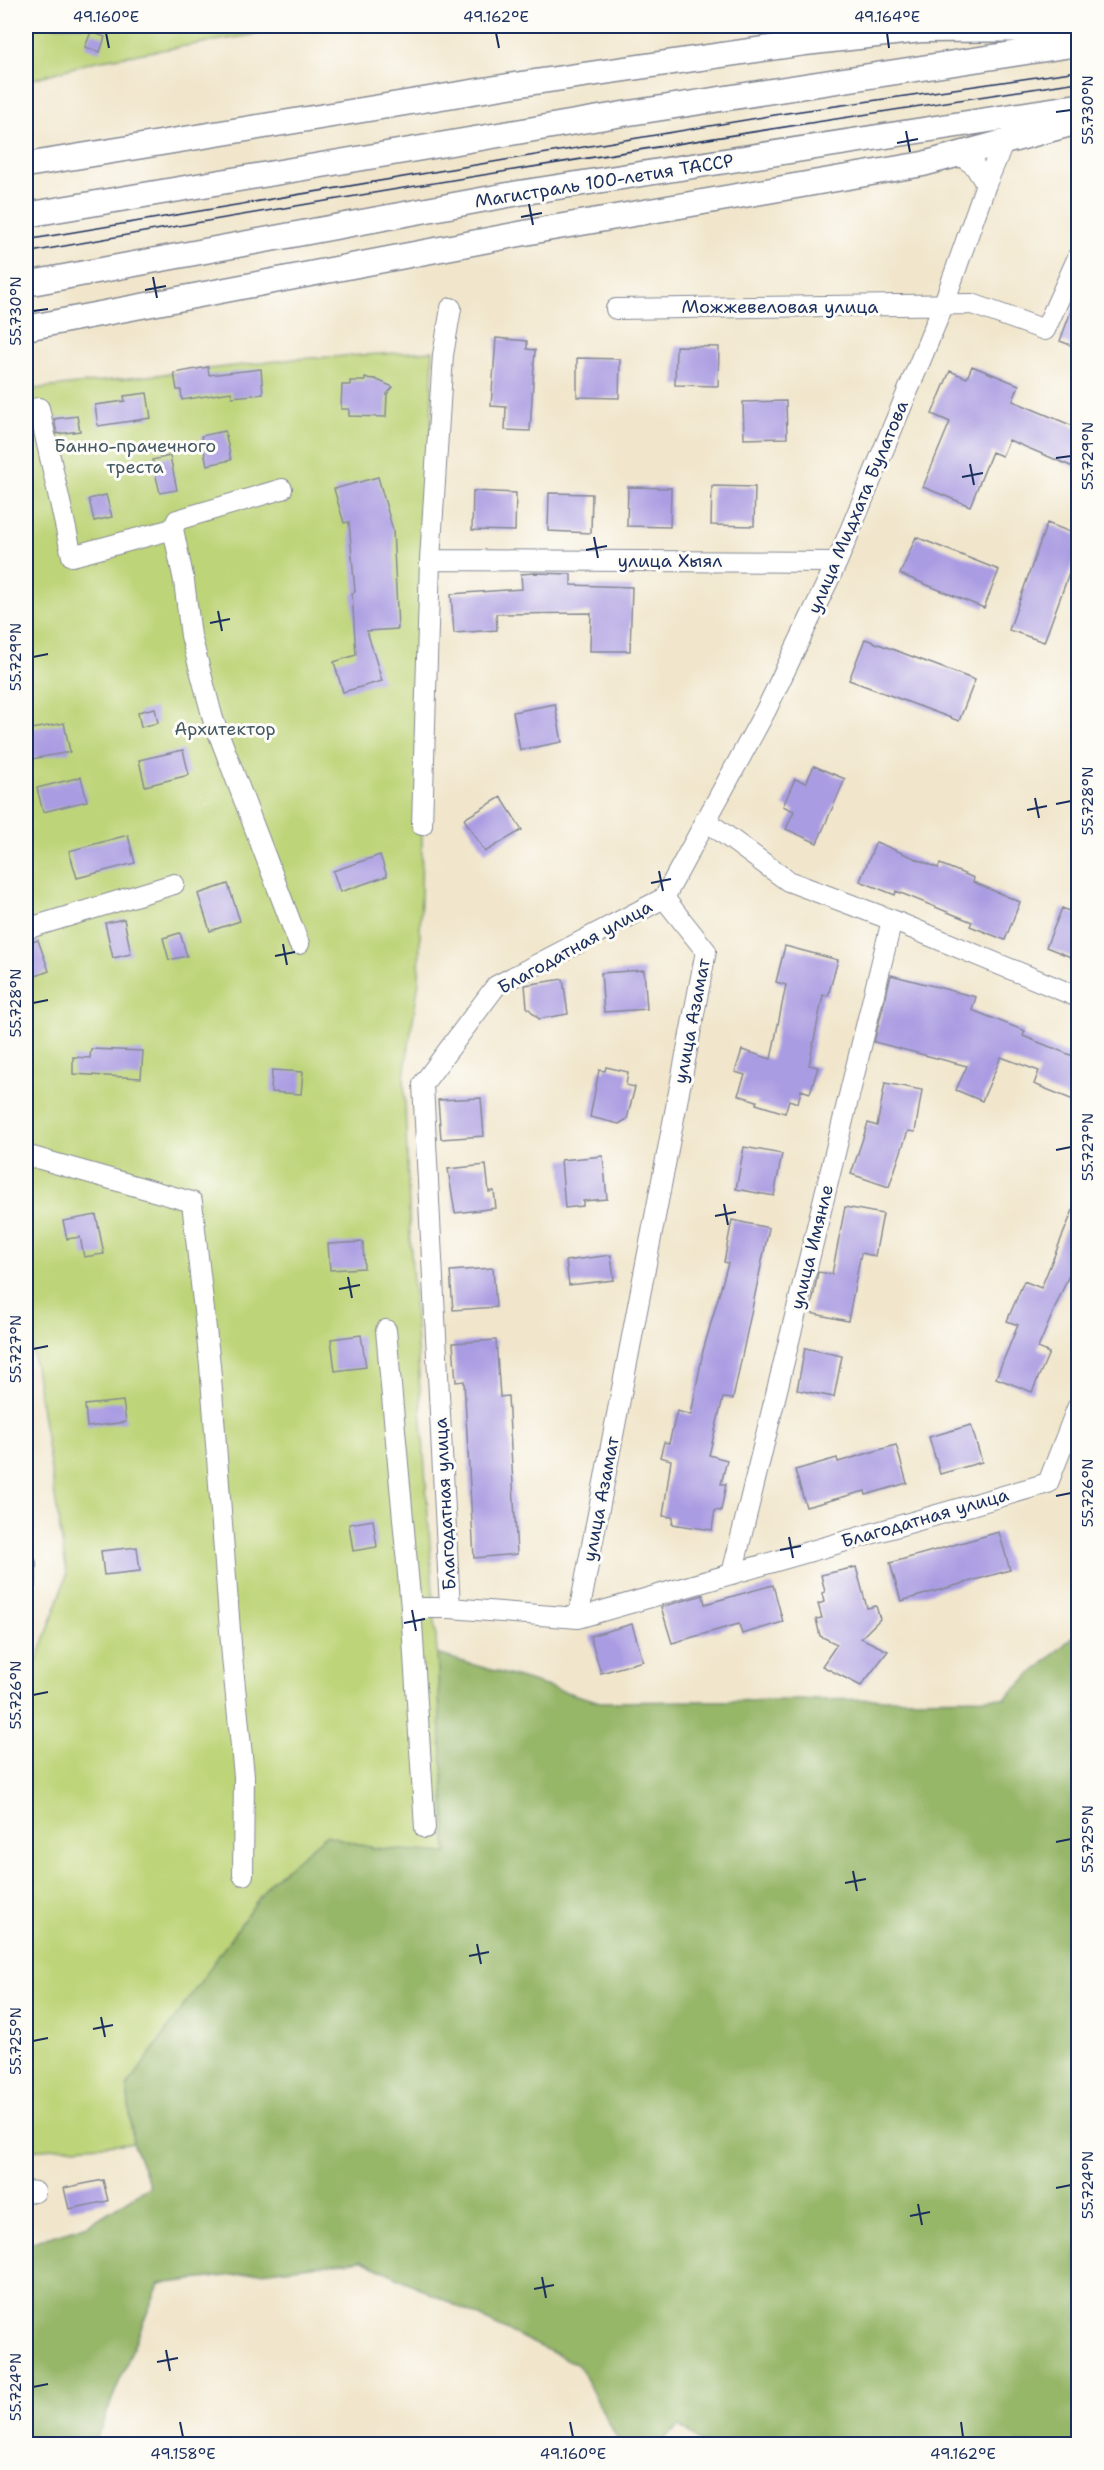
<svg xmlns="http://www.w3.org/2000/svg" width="1104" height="2470" viewBox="0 0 1104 2470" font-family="'Shantell Sans',sans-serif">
<rect width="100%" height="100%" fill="#fdfcf7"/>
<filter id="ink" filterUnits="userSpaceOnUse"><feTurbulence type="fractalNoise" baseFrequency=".0167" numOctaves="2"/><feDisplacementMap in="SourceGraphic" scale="12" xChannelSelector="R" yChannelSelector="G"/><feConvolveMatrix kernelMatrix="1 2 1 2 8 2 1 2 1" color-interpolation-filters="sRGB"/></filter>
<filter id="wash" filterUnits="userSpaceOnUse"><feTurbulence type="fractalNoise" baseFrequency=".008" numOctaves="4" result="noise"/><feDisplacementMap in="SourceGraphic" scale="24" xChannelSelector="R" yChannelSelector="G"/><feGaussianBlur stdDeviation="1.35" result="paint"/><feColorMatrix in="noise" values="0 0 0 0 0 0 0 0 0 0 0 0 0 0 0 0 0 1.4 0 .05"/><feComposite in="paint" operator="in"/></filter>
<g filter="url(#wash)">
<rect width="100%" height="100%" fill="#f1e6cc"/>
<!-- green -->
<path fill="#bed478" stroke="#6c826b" stroke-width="1.5" d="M26 26H304L96 61 26 81Z
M433 351 419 981 404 1076 410 1237 437 1654 447 1854 373 1848 326 1835 127 2086 133 2143 26 2150V1693L67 1575 26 1308V390L295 359Z"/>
<!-- forest -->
<path fill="#96b668" stroke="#587263" stroke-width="1.5" d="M1078 1632V2444H703L680 2426 657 2444H620L578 2365 362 2260 159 2284 94 2444H26V2244L88 2225 150 2186 133 2143 127 2087 270 1882 326 1835 373 1848 447 1853 437 1654 600 1702 1005 1698Z"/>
<g id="blocks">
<!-- building -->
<path fill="#aa9ce2" d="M91 32 105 37 100 52 85 47Z
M1077 295H1078V348L1060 341Z
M496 338 527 341V349L535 350 530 431 505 430 506 407 491 406Z
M676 346 719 347 718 386 675 385Z
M577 358 620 359 619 398 577 397Z
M972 366 1019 385 1013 401 1078 428V469L1009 440 1002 456 992 452 970 506 923 487 950 422 932 414 950 371 967 378Z
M208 367 209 375 261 369 263 394 232 397 231 392 182 400 181 390H177L174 373Z
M365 378 375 379 393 387 387 394 386 417 349 416V409H341L342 385H350V381H365Z
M147 393 151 418 98 426 95 405 125 401 124 396Z
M786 401 787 438 744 439 743 402Z
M77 416 80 431 57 434 54 419Z
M225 431 231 460 207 465 201 436Z
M170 456 177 490 160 493 152 460Z
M378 477 393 530 398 629 367 631 382 681 343 692 334 662 356 655 352 593 355 592 349 522 344 523 334 489Z
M712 486 755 487 754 526 711 525Z
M628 487 671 488 670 527 627 526Z
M473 491 516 493 515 531 472 530Z
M549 493 592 494 591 533 548 531Z
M106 495 112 517 94 521 89 499Z
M1047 523 1078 535V549L1044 642 1009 630Z
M916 537 999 570 984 608 900 574Z
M535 573 571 574V585L632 587 630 651H590L591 613 496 614 497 630 454 633 451 594 522 589 521 574Z
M865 639 975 680 959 721 849 680Z
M555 704 562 742 520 750 513 712Z
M155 708 158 723 141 727 138 712Z
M64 723 70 752 26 760V730Z
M183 750 189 775 145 786 139 760Z
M814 766 845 779 817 843 786 829 794 811 783 806 795 779 806 783Z
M81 777 87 801 43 812 37 788Z
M501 797 522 830 485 852 464 819Z
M128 835 135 863 77 878 69 851Z
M876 842 938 868 940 864 974 878 973 882 1020 902 1005 940 970 926 972 922 896 891 895 895 860 881Z
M380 855 387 876 340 892 333 871Z
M228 884 240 921 210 931 198 894Z
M1062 908 1078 915V960L1046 947Z
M124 919 131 954 113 958 105 923Z
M180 933 187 956 169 960 163 938Z
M38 940 49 971 26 980V944Z
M785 946 838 960 828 996 823 995 809 1065 818 1067 810 1093 801 1090 798 1103 789 1100 785 1113 756 1104 757 1101 738 1095 745 1075 735 1072 742 1050 771 1059 786 985 776 982Z
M644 970 647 1009 604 1012 601 973Z
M891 975 976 997 972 1010 1025 1031 1023 1036 1078 1058V1102L1034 1084 1039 1071 1001 1057 982 1101 956 1090 967 1066 874 1042Z
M563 979 568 1014 539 1019 527 1007 525 985Z
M91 1049 143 1051 141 1078 73 1074V1057L90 1058Z
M606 1067 628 1072 626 1085 635 1087 627 1119 619 1124 590 1117 599 1070 605 1071Z
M272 1070 303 1072 301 1094 271 1092Z
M885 1083 922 1090 915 1132 908 1131 889 1187 851 1174 868 1123 877 1126Z
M481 1098 484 1136 441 1139 438 1100Z
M744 1147 782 1154 774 1196 736 1189Z
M603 1156 607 1199 583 1201V1206L565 1208 561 1160Z
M486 1165 489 1192 494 1191 496 1208 455 1213 448 1169Z
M1078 1198V1279L1069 1275 1038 1348 1049 1353 1032 1392 996 1378 1018 1325 1007 1321 1024 1281 1041 1288Z
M845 1207 883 1214 875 1256 861 1253 848 1321 810 1313 818 1272 832 1274Z
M96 1215 104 1254 84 1257 80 1237 67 1239 63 1221Z
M732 1220 769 1228 733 1399 723 1398 709 1455 727 1460 721 1484H726L721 1511 715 1510 712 1530 672 1524 673 1517 663 1516 671 1460 660 1457 664 1442 669 1443 677 1411 691 1415 703 1351 728 1263 724 1262Z
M363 1242 364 1268 330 1270 328 1244Z
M611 1255 614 1280 569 1285 566 1261Z
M493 1268 496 1307 453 1310 450 1271Z
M361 1335 366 1367 335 1371 331 1339Z
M496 1340 500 1397 508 1396 517 1554 474 1558 464 1381 456 1382 453 1343Z
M805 1348 842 1356 834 1397 797 1390Z
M123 1401 126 1422 87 1427 85 1405Z
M971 1425 982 1462 940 1474 929 1437Z
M896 1445 907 1483 866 1495 865 1491 806 1507 795 1470 837 1458 838 1462Z
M373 1520 377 1547 353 1551 349 1524Z
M999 1532 1010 1570 901 1601 890 1563Z
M137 1547 140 1571 104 1575 101 1551Z
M856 1567 867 1608 876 1606 880 1619 861 1638 888 1651 861 1686 822 1666 837 1644 820 1636 816 1619 822 1618 818 1604 824 1602 822 1593 825 1592 821 1575Z
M773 1585 783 1622 742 1634 739 1624 672 1643 661 1607 703 1595 705 1604Z
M632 1624 643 1661 601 1673 590 1636Z
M103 2180 108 2201 69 2209 64 2188Z"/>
</g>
</g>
<g filter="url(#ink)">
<use href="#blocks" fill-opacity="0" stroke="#868a95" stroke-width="1.5"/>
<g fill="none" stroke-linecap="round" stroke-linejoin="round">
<defs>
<path id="minor" d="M960 155 974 165 986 184
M616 309 972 304 1045 330 1078 257
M26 410 39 408 72 556 173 529
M282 489 177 520 173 529 184 581 191 636 213 719 299 944
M430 560 837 562
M705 820 788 881 892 920 1078 997
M422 825 430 560 443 355 451 308
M664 898 496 986 423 1084 450 1608 578 1618 1048 1483 1078 1406
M26 929 174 884
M26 1155 192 1202 210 1365 232 1657 244 1776 243 1875
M386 1330 411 1608 425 1828
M26 1564V1582
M732 1574 892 920
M411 1608H450
M578 1618 706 951 664 898 766 710 837 562 943 306 986 184 1003 144
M26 2191 35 2192"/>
<path id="major" d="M26 165 521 84 805 43 921 30 1078 29
M26 215 623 114 1078 44
M26 284 519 193 1078 106
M26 328 546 229 923 164 1078 122"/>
</defs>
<!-- minor casing -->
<use href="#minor" stroke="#868a95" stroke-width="22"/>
<!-- major casing -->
<use href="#major" stroke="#868a95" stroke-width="27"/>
<!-- minor -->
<use href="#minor" stroke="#fff" stroke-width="20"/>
<!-- major -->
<use href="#major" stroke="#fff" stroke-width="24"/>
<!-- tram -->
<path stroke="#1b2f5e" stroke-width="1.5" d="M26 240 787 113 1078 71
M26 253C375 190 727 135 1078 82"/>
</g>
</g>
<!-- ticks -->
<path fill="none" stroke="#1b2f5e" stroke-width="2" d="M106 33 109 48M496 33 499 48M887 33 889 48M1056 112 1071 110M906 131 910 152M897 143 918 139M529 204 533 225M521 217 542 213M153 277 157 298M145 290 166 286M33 311 48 309M1056 458 1071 456M970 464 974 485M962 477 983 473M594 537 598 558M586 550 607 546M218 611 222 631M210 623 230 619M33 657 48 654M1035 798 1039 818M1056 804 1071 801M1027 810 1047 806M659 871 663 891M651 883 671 879M283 944 287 965M275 956 295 952M33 1003 48 1000M1056 1150 1071 1147M724 1204 728 1225M715 1216 736 1212M348 1277 352 1298M339 1289 360 1285M33 1349 48 1346M1056 1496 1071 1493M789 1537 793 1558M780 1550 801 1546M412 1610 416 1631M404 1623 425 1619M33 1695 48 1692M1056 1842 1071 1839M853 1871 857 1891M845 1883 866 1879M477 1944 481 1964M469 1956 489 1952M101 2017 105 2037M93 2029 113 2025M33 2041 48 2038M1056 2188 1071 2185M918 2204 922 2225M910 2216 930 2212M542 2277 546 2298M534 2289 554 2285M166 2350 170 2371M157 2362 178 2358M33 2387 48 2384M180 2422 183 2437M570 2422 573 2437M961 2422 963 2437"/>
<g text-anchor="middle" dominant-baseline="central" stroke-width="6" stroke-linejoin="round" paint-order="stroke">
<!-- street labels -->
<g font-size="18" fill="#1b2f5e" stroke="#fdfcf7">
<text transform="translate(604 181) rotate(-9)">Магистраль 100-летия ТАССР</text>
<text x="780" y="307">Можжевеловая улица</text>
<text transform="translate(858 507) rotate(-67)">улица Мидхата Булатова</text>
<text x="670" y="561">улица Хыял</text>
<text transform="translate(575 947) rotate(-29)">Благодатная улица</text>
<text transform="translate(692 1021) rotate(-79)">улица Азамат</text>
<text transform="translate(812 1247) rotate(-76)">улица Имянле</text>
<text transform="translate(601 1499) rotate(-79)">улица Азамат</text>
<text transform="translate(445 1504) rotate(-93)">Благодатная улица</text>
<text transform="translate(925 1518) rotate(-16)">Благодатная улица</text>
</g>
<!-- park labels -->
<g font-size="18" fill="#445864" stroke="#fdfcf7">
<text x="135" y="446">Банно-прачечного<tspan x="135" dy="21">треста</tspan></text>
<text x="225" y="729">Архитектор</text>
</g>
</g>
<!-- margin -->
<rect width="1104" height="2470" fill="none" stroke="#fdfcf7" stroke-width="66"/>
<rect x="33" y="33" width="1038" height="2404" fill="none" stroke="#1b2f5e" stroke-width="2"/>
<g font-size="15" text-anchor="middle" fill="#1b2f5e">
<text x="106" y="22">49.160°E</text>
<text x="496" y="22">49.162°E</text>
<text x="887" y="22">49.164°E</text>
<text transform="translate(1088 110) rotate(-90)" y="5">55.730°N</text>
<text transform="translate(16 311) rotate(-90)" y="5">55.730°N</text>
<text transform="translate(1088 456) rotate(-90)" y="5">55.729°N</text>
<text transform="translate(16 657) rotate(-90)" y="5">55.729°N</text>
<text transform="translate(1088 801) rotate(-90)" y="5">55.728°N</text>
<text transform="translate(16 1003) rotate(-90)" y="5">55.728°N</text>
<text transform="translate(1088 1147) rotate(-90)" y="5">55.727°N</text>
<text transform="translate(16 1349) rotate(-90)" y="5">55.727°N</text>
<text transform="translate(1088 1493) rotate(-90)" y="5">55.726°N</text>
<text transform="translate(16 1695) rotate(-90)" y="5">55.726°N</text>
<text transform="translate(1088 1839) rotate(-90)" y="5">55.725°N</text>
<text transform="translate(16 2041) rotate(-90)" y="5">55.725°N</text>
<text transform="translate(1088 2185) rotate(-90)" y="5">55.724°N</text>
<text transform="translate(16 2387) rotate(-90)" y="5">55.724°N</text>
<text x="183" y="2459">49.158°E</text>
<text x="573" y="2459">49.160°E</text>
<text x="963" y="2459">49.162°E</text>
</g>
</svg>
